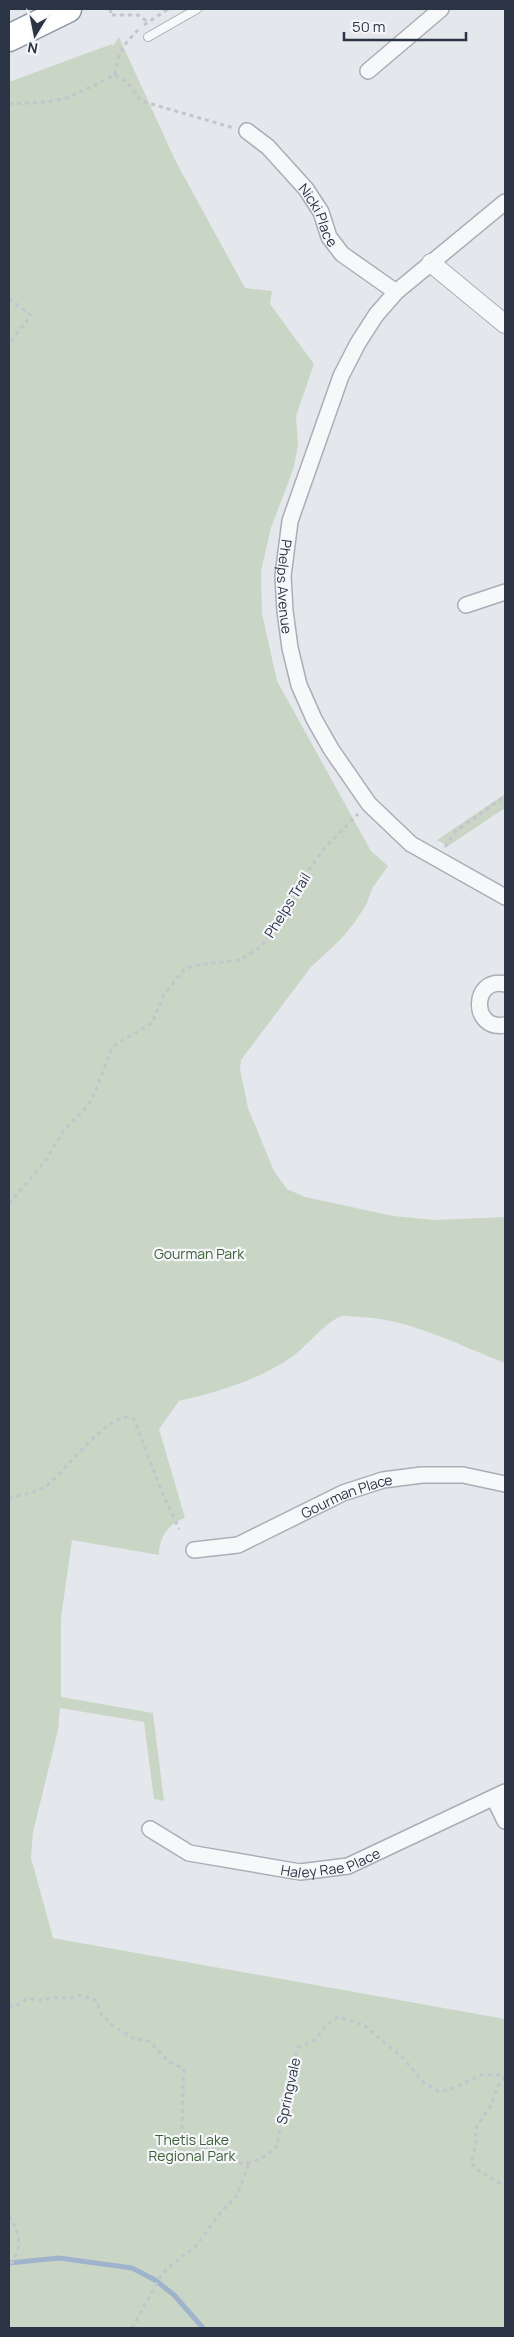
<svg xmlns="http://www.w3.org/2000/svg" width="514" height="2337" viewBox="0 0 514 2337" font-family="Manrope,sans-serif">
<rect width="100%" height="100%" fill="#e4e7ec"/>
<!-- green -->
<path fill="#c9d6c5" d="M119 37 175 160 245 288 272 291 270 304 314 364 296 416 298 445 294 467 271 528 261 571 262 614 277 681 371 851 388 866 373 887 366 905 355 922 342 938 311 967 241 1060 240 1069 248 1108 274 1171 287 1189 305 1197 393 1216 435 1220 505 1217V1363C458 1345 413 1320 361 1317 356 1317 347 1315 342 1316 325 1322 307 1346 292 1357 258 1380 219 1392 179 1401L159 1429 185 1518C168 1524 159 1537 159 1555L72 1540 61 1618V1697L153 1713 164 1801 154 1799 144 1722 60 1708 58 1730 33 1832 31 1858 53 1938 505 2019V2328H9V82L112 44 113 46Z
M505 794V808L448 846 437 840Z"/>
<g fill="none" stroke-linecap="round" stroke-linejoin="round">
<!-- stream -->
<path stroke="#9fb4cc" stroke-width="5" d="M9 2263 59 2258 132 2268 155 2280 174 2295 203 2328"/>
<defs>
<path id="service" d="M148 37 197 9"/>
<g id="minor">
<path d="M368 71 441 9"/>
<path id="s1" d="M247 131 268 147 306 189 321 212 329 237 342 254 396 292"/>
<path id="s2" d="M505 202 396 292 376 315 358 343 341 376 290 521 283 576 285 611 290 648 299 685 314 719 331 749 369 804 411 844 505 897"/>
<path d="M466 605 505 592"/>
<path d="M505 984C472 976 470 1031 505 1025"/>
<path id="s3" d="M194 1550 238 1545 343 1493 383 1480 422 1475H463L505 1484"/>
<path d="M494 1798 505 1821"/>
<path id="s4" d="M150 1829 189 1853 300 1872 348 1866 505 1792"/>
</g>
<path id="tertiary" d="M431 263 505 324"/>
<path id="motorway" d="M9 38 68 9"/>
</defs>
<!-- service casing -->
<use href="#service" stroke="#a9aeb7" stroke-width="10"/>
<!-- minor casing -->
<use href="#minor" stroke="#a9aeb7" stroke-width="18"/>
<!-- tertiary casing -->
<use href="#tertiary" stroke="#a9aeb7" stroke-width="20"/>
<!-- motorway casing -->
<use href="#motorway" stroke="#8b94a3" stroke-width="29"/>
<!-- path -->
<path stroke="#c2c5cb" stroke-width="3" stroke-dasharray="4 4" stroke-linecap="butt" d="M111 9 110 15H138L148 22
M144 25 168 9
M115 75 128 83 141 101 234 128
M9 104 48 102 70 97 115 75C118 53 122 46 138 30
M9 299 31 315 9 344
M445 847 455 832 505 796
M9 1204 46 1160 64 1130 83 1111 92 1099 113 1046 152 1023 164 994 184 970 192 966 240 960 262 946 274 926 286 902 323 850 358 814
M9 1498C21 1495 35 1493 46 1486 64 1473 113 1405 134 1419L162 1492 179 1529
M9 2006 14 2007 28 1998C41 2001 39 2000 51 1998 64 1996 65 2001 79 1995L96 2000 101 2014 112 2025 133 2038 149 2041 168 2061 184 2069 182 2129C191 2146 220 2160 239 2163 250 2165 271 2155 277 2146L290 2071 298 2047 315 2040 327 2025 338 2017 364 2025 403 2058 423 2082 438 2091 449 2090 481 2075H505
M505 2077 498 2086 490 2107 475 2129 476 2143 471 2163 476 2169 505 2186
M9 2216C22 2238 22 2245 9 2268
M132 2328 159 2279 166 2269 195 2247 225 2207 237 2196 249 2163"/>
<!-- service -->
<use href="#service" stroke="#f7f8fa" stroke-width="8"/>
<!-- minor -->
<use href="#minor" stroke="#f7f8fa" stroke-width="15"/>
<!-- tertiary -->
<use href="#tertiary" stroke="#f7f8fa" stroke-width="18"/>
<!-- motorway -->
<use href="#motorway" stroke="#fff" stroke-width="26"/>
</g>
<g text-anchor="middle" dominant-baseline="central" stroke-width="4.5" stroke-linejoin="round" paint-order="stroke">
<!-- street labels -->
<g font-size="14" fill="#2b3445" stroke="#f4f6f9">
<text stroke="none"><textPath href="#s1" startOffset="112">Nicki Place</textPath></text>
<text stroke="none"><textPath href="#s2" startOffset="462">Phelps Avenue</textPath></text>
<text transform="translate(287 905) rotate(-58)">Phelps Trail</text>
<text stroke="none"><textPath href="#s3" startOffset="164">Gourman Place</textPath></text>
<text stroke="none"><textPath href="#s4" startOffset="190">Haley Rae Place</textPath></text>
<text transform="translate(288 2091) rotate(-78)">Springvale</text>
</g>
<!-- park labels -->
<g font-size="14" fill="#3f6138" stroke="#f4f6f9">
<text x="199" y="1253">Gourman Park</text>
<text x="192" y="2139">Thetis Lake<tspan x="192" dy="16">Regional Park</tspan></text>
</g>
</g>
<!-- border -->
<rect width="514" height="2337" fill="none" stroke="#2b3445" stroke-width="20"/>
<!-- north arrow -->
<g transform="translate(35 35) rotate(190)" stroke="#f4f6f9" stroke-width="4" paint-order="stroke">
<path d="M0-4L9 19L0 12L-9 19Z" fill="#2b3445"/>
<text y="-8" font-size="14" font-weight="bold" text-anchor="middle" fill="#2b3445">N</text>
</g>
<!-- scale -->
<path d="M344 32v8h122v-8" fill="none" stroke="#2b3445" stroke-width="2.5"/>
<text x="352" y="32" font-size="15" fill="#2b3445" stroke="#f4f6f9" stroke-width="4" paint-order="stroke">50 m</text>
</svg>
